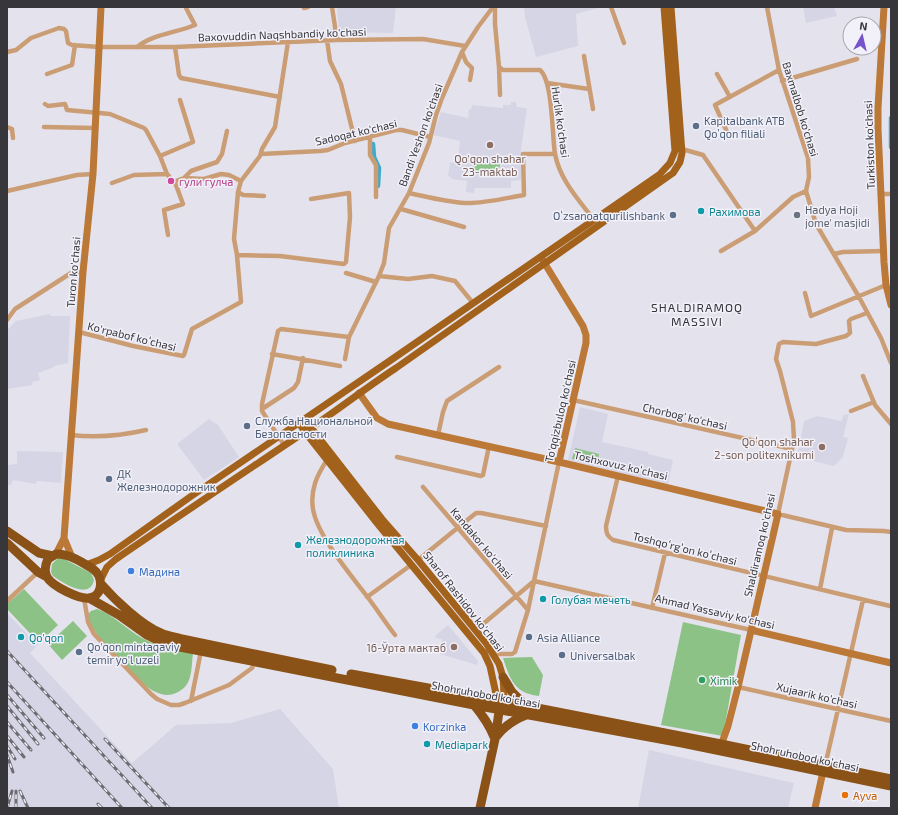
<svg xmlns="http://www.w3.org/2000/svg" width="898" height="815" viewBox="0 0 898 815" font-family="'Exo 2',sans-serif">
<rect width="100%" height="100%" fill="#e4e3ed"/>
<!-- built -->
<path fill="#d6d5e5" d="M337 7H396L393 33 339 32Z
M524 7H602L576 14 578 46 536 57 525 17Z
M803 7H834L837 16 806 23Z
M511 102H516L517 107 527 108 521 150V180L511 181V188H475L474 193 466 192 467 181 451 179V177L448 176 450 162 454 163 455 160H458L460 141 433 135 441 112 468 118 469 109H471L472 105 503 108V105H511Z
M50 314 51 316H70L68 363 54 366V367L38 373 40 380 32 382 33 385 7 389V330L16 321Z
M580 407 608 414 602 442 648 452V454L673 460 668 485 568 460Z
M849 414 843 437 848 438 843 457 834 466 797 457 804 421 817 416 842 421 843 415Z
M209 419 218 425 239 457 204 480 177 444Z
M17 451 63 452 61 483 37 481 36 484 13 480 11 485H7V465L17 464Z
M7 613 38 645 30 653 132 763 176 725 231 723 280 709 333 769 339 808H7Z
M448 625 478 661 477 665 440 654 442 639 435 638 436 635Z
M649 750 794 783 788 808H638Z"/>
<!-- green -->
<path fill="#8dc286" d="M474 161 500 164 498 177 473 174Z
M575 448 599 454 597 465 572 459Z
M62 558 91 573 94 580C90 600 64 584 53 576L51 572 52 564 57 559Z
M24 589 58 625 39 643 7 609V604Z
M97 609C114 615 126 629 142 638 157 647 176 650 193 653 192 661 192 670 190 677 188 685 183 690 176 693 155 703 132 672 119 659 109 647 88 629 88 614L91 611Z
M73 621 87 636 62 660 48 644Z
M683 622 741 635 723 736 661 725Z
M532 657 543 675 539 696C514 693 510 679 503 658Z"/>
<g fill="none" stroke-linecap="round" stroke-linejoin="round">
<!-- canal -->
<path stroke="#3babce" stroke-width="4.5" d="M891 118V147
M373 144 374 157 379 168 378 186"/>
<!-- street -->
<path stroke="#cb9d75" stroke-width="4.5" d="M332 7 337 40
M495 7V24L499 67 503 70H540C553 81 552 136 555 154 560 180 578 199 594 220
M611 7 624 43
M767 7 779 70 808 158 809 177 806 191 816 224 859 297 881 338 891 363
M304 8 308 7
M327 40 330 61 341 84 355 141
M137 47C153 34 176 33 195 25L186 8
M175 47 179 75 181 78 280 97
M7 52 16 50 31 38 59 28 64 29 66 31 68 43 72 45 99 47H175L337 40 423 39 465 46
M462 52 466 62 472 68 470 80
M584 56 593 109
M499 67 500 95
M47 74 72 65 75 45
M717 74 730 97
M782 81 857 59
M547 83 589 89
M45 104 48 106 65 104 67 110 110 114 144 128 146 130 160 156 167 174 176 185 183 204 164 210 168 235
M7 127 12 129 13 138
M44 127 95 128
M727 132 715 105 779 70
M370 137V155L376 165V197
M682 149 703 155 755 231
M261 154 320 151 328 150 345 143 396 130H402L430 137
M160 156 193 142 180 100
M184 178 191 171 217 162 222 154 227 131
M173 182 184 178 204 179 221 174 229 175 241 181
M112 183 134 175 167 174
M7 191 77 175 93 174
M238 192 243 195 264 196
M409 193C428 197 446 202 465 203 482 204 506 198 524 195L523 154H555
M882 194H891
M401 209 464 227
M721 251 755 231 793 197 806 191
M834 254 843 252 883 251
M237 255 280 256 344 264 346 262 350 217 349 193 311 199
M346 273 376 282
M379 276 408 279 432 276 455 281 473 303
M805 293 811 316 886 285
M867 313 851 319 849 321 850 333 846 336 816 344 783 342 779 344 776 359 780 371 793 422 794 440 778 514 846 530 884 531 891 532
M7 320 15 309 71 273 83 272
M79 332 133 346 183 356 184 355 192 329 241 302 237 255 234 239 238 192 241 181 260 156 262 149 275 127 288 42
M272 354 340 366
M345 359 349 337
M863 376 875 405 891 424
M573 400 792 449
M262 409 294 388 298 382 303 358
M851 411 874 402
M71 435C98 438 120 436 146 430
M438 435 443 412 447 401 499 367
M284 445 262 411V404L278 331 281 329 349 337 379 276 384 263 389 228 409 193 429 143 436 115 442 98 462 52 478 27 493 7
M397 457 481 476 483 475 489 446
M327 460C317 475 310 490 313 509 317 535 350 574 366 595 376 608 385 622 395 635
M618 476 606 526C606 533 607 536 613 540L890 606
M423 487 528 610
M418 560 476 513H481L546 526
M820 589 832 528
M367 597 411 565
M84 598 88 622 94 634 151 694 157 699 171 705H179L185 703 229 685 252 668 255 661
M7 601 38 572
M652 608 665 553
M476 630 534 581 559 462
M493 654H512L515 652 528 610 534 581 751 630
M738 687 891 721
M191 701 201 651
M825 766 863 600"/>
<!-- secondary -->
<path stroke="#bb7836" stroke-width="7" d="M884 7 878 108V129L884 262 886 285 891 305
M542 259 583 326 586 335V343L559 462
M359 393 377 418 388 424 559 462 778 514 738 687 728 726 720 748
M64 538 72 557
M56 554 64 538 83 272 93 174 101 7
M751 630 891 663
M815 808 824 767"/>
<!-- primary -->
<path stroke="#a3621c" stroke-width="7" d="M299 423 305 432 377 523 484 653 490 666 496 694 500 702
M308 424 382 519 418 560 486 643 499 664 503 677 504 694 500 702
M86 565 99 560 110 554 190 497 391 360 659 175 670 163 675 151 664 7
M101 579 107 567 116 559C180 515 245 472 309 429 339 409 367 387 396 368L673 173 680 162 682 153 671 7"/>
<!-- highway -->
<path stroke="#8a5216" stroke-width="9" d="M7 531 39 553 53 556
M7 543 38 572 47 577
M56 554C70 554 82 562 93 569 103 576 104 595 90 598 80 600 52 586 47 577 44 571 45 565 48 559Z
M101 584C114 599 142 626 161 633 167 636 175 637 182 639L332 670
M89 598 119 615 147 635 159 641 180 647 474 705 682 743 891 786
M351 674 527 706 721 744 891 779
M503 677 512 692 525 705
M474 705C483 716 489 724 494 737
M495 738C504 726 513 720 526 715
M480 808 495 739 500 705"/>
<defs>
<path id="rail" d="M7 651 152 808
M7 682 122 808
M7 695 44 738
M7 706 38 744
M7 722 31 750
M7 736 24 757
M105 739 169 808
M7 746 15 759
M7 755 13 772
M20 791 28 808
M98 804 102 808
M7 808 12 791
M16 808V791"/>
</defs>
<!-- rail casing -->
<use href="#rail" stroke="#6d6c72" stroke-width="3"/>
<!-- rail -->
<use href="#rail" stroke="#f2f1fa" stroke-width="1.5" stroke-dasharray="4.5" stroke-linecap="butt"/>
</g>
<!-- markers -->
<g fill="#5c6f8a" stroke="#f2f1fa" stroke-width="1.5">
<circle cx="696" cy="126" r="4"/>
<circle cx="673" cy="215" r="4"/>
<circle cx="247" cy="426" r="4"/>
<circle cx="109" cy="479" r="4"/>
<circle cx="529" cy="637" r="4"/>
<circle cx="79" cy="652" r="4"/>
<circle cx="562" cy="655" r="4"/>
</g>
<g fill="#8d6e63" stroke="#f2f1fa" stroke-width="1.5">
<circle cx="490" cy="145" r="4"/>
<circle cx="822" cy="447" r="4"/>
<circle cx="454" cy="647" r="4"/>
</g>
<circle fill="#d1479c" stroke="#f2f1fa" stroke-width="1.5" cx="171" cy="181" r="4"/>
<g fill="#0f9aa8" stroke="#f2f1fa" stroke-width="1.5">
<circle cx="701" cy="211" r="4"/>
<circle cx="298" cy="545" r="4"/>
<circle cx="543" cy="599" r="4"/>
<circle cx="21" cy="637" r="4"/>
<circle cx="427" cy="744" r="4"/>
</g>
<circle fill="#6b7280" stroke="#f2f1fa" stroke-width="1.5" cx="797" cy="215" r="4"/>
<g fill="#3f7fe0" stroke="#f2f1fa" stroke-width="1.5">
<circle cx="131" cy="571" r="4"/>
<circle cx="415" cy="726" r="4"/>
</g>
<circle fill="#2e9e5b" stroke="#f2f1fa" stroke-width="1.5" cx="702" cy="680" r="4"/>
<circle fill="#e8710a" stroke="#f2f1fa" stroke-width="1.5" cx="845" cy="795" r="4"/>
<g text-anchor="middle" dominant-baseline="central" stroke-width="3" stroke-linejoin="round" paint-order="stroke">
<!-- street labels -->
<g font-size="11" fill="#37363a" stroke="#f2f1fa">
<text transform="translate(282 34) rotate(-2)">Baxovuddin Naqshbandiy ko'chasi</text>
<text transform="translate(801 109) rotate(73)">Baxmalbob ko'chasi</text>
<text transform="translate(561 122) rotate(82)">Hurlik ko'chasi</text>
<text transform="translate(356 132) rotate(-13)">Sadoqat ko'chasi</text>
<text transform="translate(420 135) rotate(-70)">Bandi Yeshon ko'chasi</text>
<text transform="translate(869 145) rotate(-92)">Turkiston ko'chasi</text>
<text transform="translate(73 272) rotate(-85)">Turon ko'chasi</text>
<text transform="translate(132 336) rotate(14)">Ko'rpabof koʻchasi</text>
<text transform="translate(560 411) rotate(-77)">To'qqizbuloq ko'chasi</text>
<text transform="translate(685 416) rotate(13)">Chorbog' ko'chasi</text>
<text transform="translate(621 465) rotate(13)">Toshxovuz koʻchasi</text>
<text transform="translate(482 543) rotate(50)">Kandakor ko'chasi</text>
<text transform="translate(759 545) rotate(-77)">Shaldiramoq ko'chasi</text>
<text transform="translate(685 548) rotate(14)">Toshqoʻrgʻon koʻchasi</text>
<text transform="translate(464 601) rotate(52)">Sharof Rashidov ko'chasi</text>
<text transform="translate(715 611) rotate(13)">Ahmad Yassaviy ko'chasi</text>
<text transform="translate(486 694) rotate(10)">Shohruhobod koʻchasi</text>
<text transform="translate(817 695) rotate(13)">Xujaarik ko'chasi</text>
<text transform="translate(805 756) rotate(12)">Shohruhobod koʻchasi</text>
</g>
<!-- service labels -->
<g font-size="11" fill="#4e5e75" stroke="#f2f1fa" text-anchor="start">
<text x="704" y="120">Kapitalbank ATB<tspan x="704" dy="13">Qo’qon filiali</tspan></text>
<text x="665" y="215" text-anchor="end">Oʻzsanoatqurilishbank</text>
<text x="255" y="420">Служба Национальной<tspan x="255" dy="13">Безопасности</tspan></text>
<text x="117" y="473">ДК<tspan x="117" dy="13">Железнодорожник</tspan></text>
<text x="537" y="637">Asia Alliance</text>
<text x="87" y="646">Qo'qon mintaqaviy<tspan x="87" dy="13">temir yo'l uzeli</tspan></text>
<text x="570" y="655">Universalbak</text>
</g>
<!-- education labels -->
<g font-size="11" fill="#785e54" stroke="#f2f1fa" text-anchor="end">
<text x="490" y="158" text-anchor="middle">Qo'qon shahar<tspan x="490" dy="13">23-maktab</tspan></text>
<text x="814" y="441">Qoʻqon shahar<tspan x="814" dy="13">2-son politexnikumi</tspan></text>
<text x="446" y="647">16-Ўрта мактаб</text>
</g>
<!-- hotel labels -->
<g font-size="11" fill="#b23c85" stroke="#f2f1fa" text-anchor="start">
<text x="179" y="181">гули гулча</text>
</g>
<!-- worship labels -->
<g font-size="11" fill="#5b616d" stroke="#f2f1fa" text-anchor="start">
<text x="805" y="209">Hadya Hoji<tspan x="805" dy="13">jome' masjidi</tspan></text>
</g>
<!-- culture labels -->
<g font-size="11" fill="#0d838f" stroke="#f2f1fa" text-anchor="start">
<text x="709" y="211">Рахимова</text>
<text x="306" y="539">Железнодорожная<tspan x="306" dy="13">поликлиника</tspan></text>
<text x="551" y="599">Голубая мечеть</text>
<text x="29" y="637">Qo'qon</text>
<text x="435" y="744">Mediapark</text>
</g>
<!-- shop labels -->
<g font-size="11" fill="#366cbe" stroke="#f2f1fa" text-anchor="start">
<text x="139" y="571">Мадина</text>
<text x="423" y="726">Korzinka</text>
</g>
<!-- leisure labels -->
<g font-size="11" fill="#27864d" stroke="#f2f1fa" text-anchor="start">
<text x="710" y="680">Ximik</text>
</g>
<!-- food labels -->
<g font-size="11" fill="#c56008" stroke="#f2f1fa" text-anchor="start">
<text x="853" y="795">Ayva</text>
</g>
<!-- neighbourhood labels -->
<g font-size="12" letter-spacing="1" fill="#37363a" stroke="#f2f1fa">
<text x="697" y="307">SHALDIRAMOQ<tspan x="697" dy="14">MASSIVI</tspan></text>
</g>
</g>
<!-- border -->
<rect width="898" height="815" fill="none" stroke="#37363a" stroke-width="16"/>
<!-- north arrow -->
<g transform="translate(862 36) rotate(8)"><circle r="19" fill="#f2f1fa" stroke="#a7a6ad"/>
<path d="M0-3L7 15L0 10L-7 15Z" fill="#7652cb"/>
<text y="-6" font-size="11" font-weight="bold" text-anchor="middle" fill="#37363a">N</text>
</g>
</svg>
